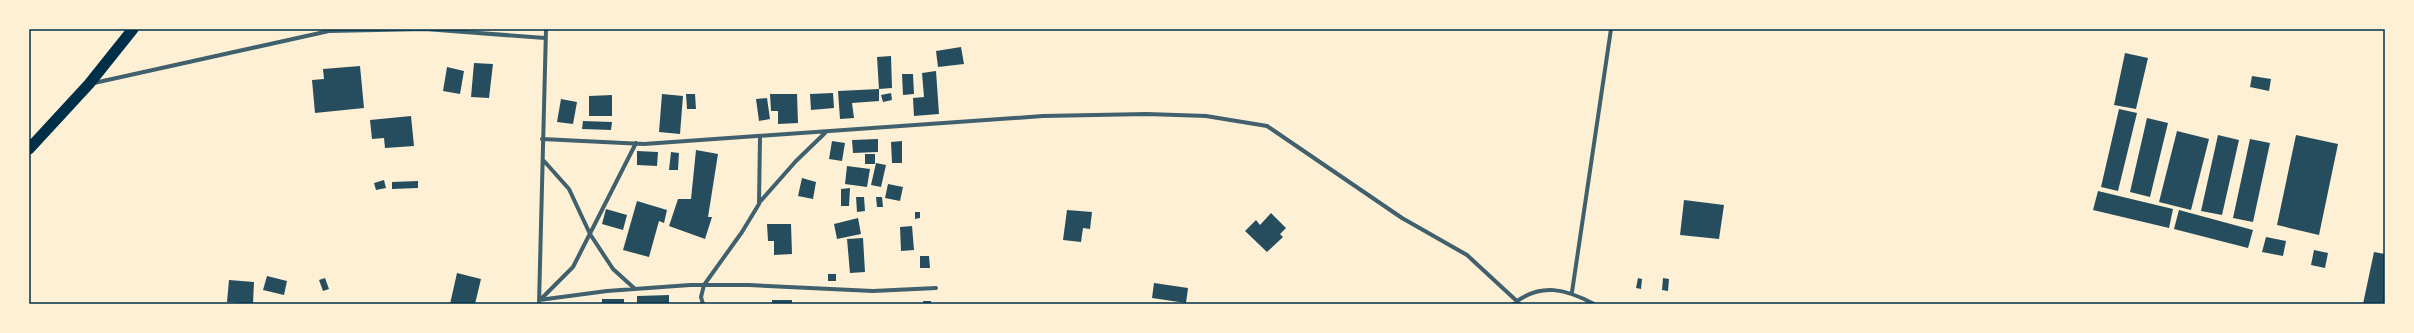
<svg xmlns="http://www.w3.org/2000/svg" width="2414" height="333" viewBox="0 0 2414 333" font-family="'Varela Round',sans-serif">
<rect width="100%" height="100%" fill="#fdf0d5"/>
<!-- building -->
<path fill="#264d5e" d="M961 47 964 64 938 67 936 51Z
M2125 53 2148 58 2136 109 2114 105Z
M891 56 892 88 879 89 877 57Z
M474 63 493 64 489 98 471 97Z
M360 66 364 108 315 113 312 80 324 79 323 69Z
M447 67 464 71 460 94 443 91Z
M936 71 939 114 914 116 913 98 924 97 922 73Z
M902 74H913L914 94 903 95Z
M2252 76 2271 79 2269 91 2250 87Z
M879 89V101L852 103 854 118 840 119 838 91Z
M833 93 834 108 811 110 810 94Z
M891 93 892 100 883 102 881 95Z
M662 94 683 96 680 134 659 132Z
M686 94H695L696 109H687Z
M770 94H797L798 123 778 124V111H771Z
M612 95V116H589V96Z
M767 98 770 119 759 121 756 99Z
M561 99 577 102 573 124 557 122Z
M2119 109 2137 113 2118 191 2101 187Z
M411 116 414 146 385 148 384 138 372 139 370 120Z
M2147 118 2168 123 2150 197 2130 192Z
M583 121 612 122 611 130 582 129Z
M2177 131 2209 139 2191 210 2159 202Z
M2218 135 2239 140 2222 215 2201 211Z
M2296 135 2338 144 2319 235 2277 225Z
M878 139V152L853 153 852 140Z
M2250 139 2270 143 2253 222 2233 218Z
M832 141 845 143 842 161 829 159Z
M902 141V163H892L891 142Z
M696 150 718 154 708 217H712L705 239 669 226 678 199H691Z
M637 151 658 152 657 166 637 165Z
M671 152 679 153 678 170H669Z
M865 154H875V164H865Z
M876 163 886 165 881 187 871 185Z
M847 166 870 169 867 187 845 184Z
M802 178 816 182 813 199 798 196Z
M384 180 386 188 376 190 374 183Z
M418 181V188L392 189V182Z
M888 184 903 187 900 201 885 198Z
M850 188 849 206H841V189Z
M2098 191 2173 209 2169 228 2093 210Z
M856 197H864L865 211 857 212Z
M876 197H882L883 207H877Z
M1684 200 1724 205 1719 239 1680 235Z
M637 201 667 210 664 223 659 221 649 257 623 250Z
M606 209 627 215 623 230 602 224Z
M1067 210 1092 212 1090 229 1083 228 1081 242 1063 240Z
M2179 210 2253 230 2248 248 2174 229Z
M915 212H920V218L915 219Z
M1271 213 1286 228 1280 234 1283 237 1267 252 1245 231 1256 220 1260 225Z
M858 218 861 234 837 239 834 224Z
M767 224H791L792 254 774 255V241H768Z
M912 226 914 250 901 251 900 227Z
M2266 237 2286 241 2283 256 2262 252Z
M863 238 865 272 850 273 847 239Z
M2314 250 2328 253 2325 268 2311 265Z
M2374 252 2385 254V304H2363Z
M920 256H929L930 268H920Z
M457 273 481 279 475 304H450Z
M828 274H836V281H828Z
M267 276 287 281 284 295 263 290Z
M325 278 329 289 323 291 319 280Z
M1638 278 1642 279 1641 289 1636 288Z
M1663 278 1669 279 1668 291 1662 290Z
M229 280 254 282 253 304 227 302Z
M1154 283 1188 288 1186 303 1152 298Z
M669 295V304H637V296Z
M602 299H624V304H602Z
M772 300H792V304H772Z
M923 301H931V304H924Z"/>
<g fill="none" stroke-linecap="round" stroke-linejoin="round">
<!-- minor -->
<path stroke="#3f606c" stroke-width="4" d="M94 83 329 31 425 29 545 38
M542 139 644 144 1043 116 1147 114 1206 116 1267 126 1402 218 1467 255 1520 304
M544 161 569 189 590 234 613 269 634 288
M759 203 796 161 825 133
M1572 292 1611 29
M539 300 607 291 690 285H749L873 291 936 288
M540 300 573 267 636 143
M539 304 546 29
M703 304 701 297 704 285 742 232 759 204 760 137
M1513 304C1541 282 1566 289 1594 304"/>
<!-- trunk -->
<path stroke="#003049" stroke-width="11" d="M29 149 89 84 133 29"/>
</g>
<!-- border -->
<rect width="2414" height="333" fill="none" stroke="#fdf0d5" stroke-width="60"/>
<rect x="30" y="30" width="2354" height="273" fill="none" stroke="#003049" stroke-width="1.5"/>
</svg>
